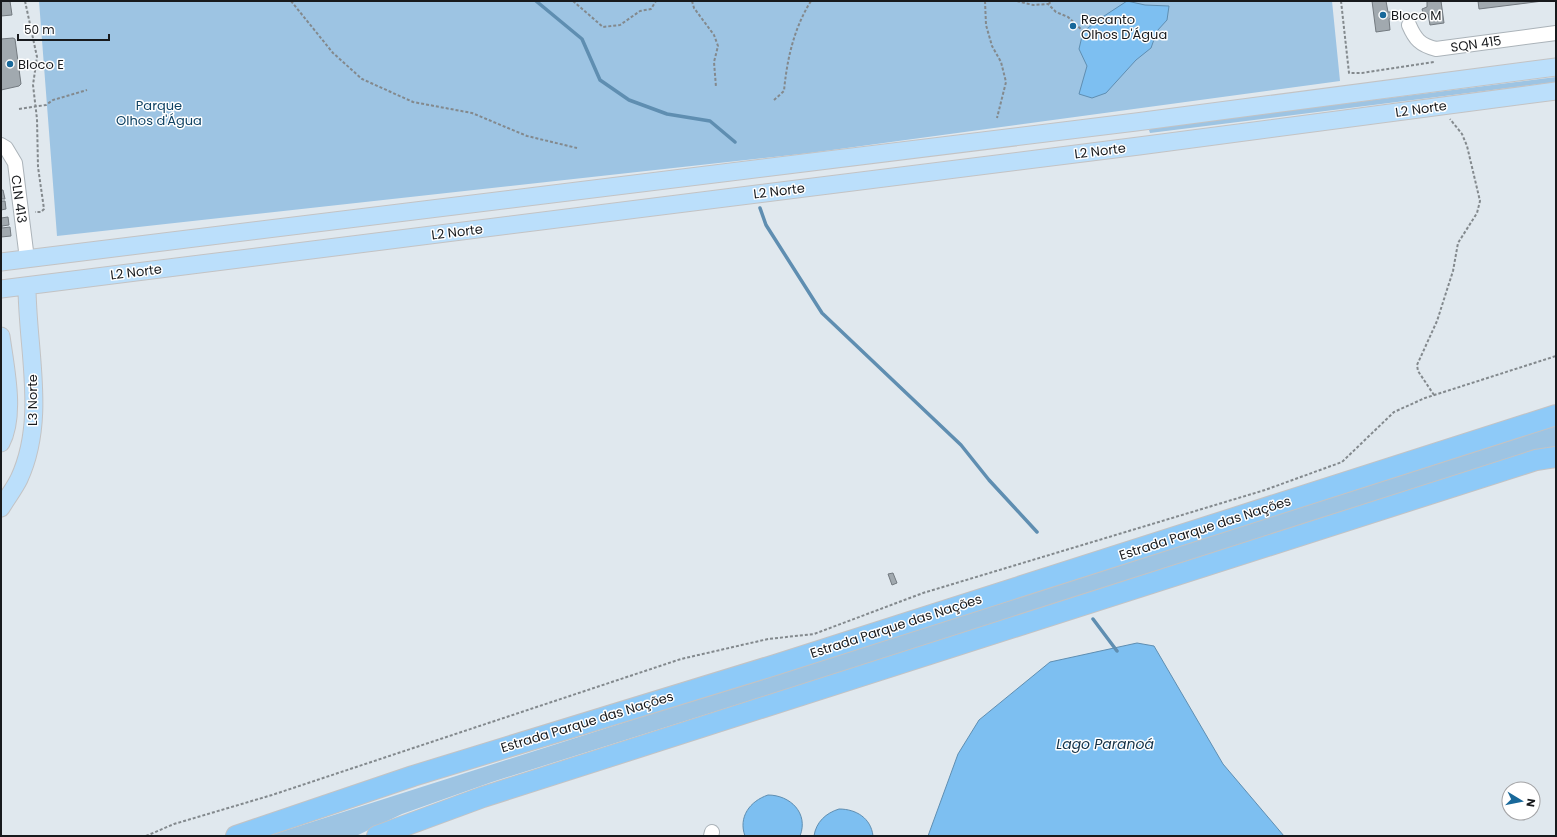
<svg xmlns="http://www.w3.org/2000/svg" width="1557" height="837" viewBox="0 0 1557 837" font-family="Poppins,sans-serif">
<rect width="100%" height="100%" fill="#e0e8ee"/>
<!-- green -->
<path fill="#9dc4e3" d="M39 1H1332L1340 81 810 153 57 236Z
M1556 77V82L1150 133 1149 130 1152 128Z
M1556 425V447L492 782 402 814 356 836H268Z"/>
<!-- water -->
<path fill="#7dbff1" stroke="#5f8eb1" d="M1127 1 1145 5 1169 6 1167 20 1157 31 1151 48 1136 60 1106 93 1092 98 1079 94 1087 66 1079 49 1083 32 1098 20Z
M1137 643 1154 646 1223 764 1284 836H928L958 754 979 720 1050 662Z
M768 795C790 795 809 813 800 836H745C738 817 750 801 768 795Z
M839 809C856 809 871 818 873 836H814C816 822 826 813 839 809Z"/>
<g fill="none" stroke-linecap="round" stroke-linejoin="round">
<!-- stream -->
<path stroke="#5f8eb1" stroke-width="3.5" d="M536 1 582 39 600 80 629 100 667 114 710 121 735 142
M760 208 766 225 822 313 961 445 989 480 1037 532
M1093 619 1117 651"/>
</g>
<!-- building -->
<path fill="#a1a9af" stroke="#737a80" d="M1 1H10L12 15 1 16Z
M1372 1H1386L1388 12H1393L1394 17 1389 19 1390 30 1376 32Z
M1427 1H1441L1444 23 1430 25 1428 14 1423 13 1422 9 1427 7Z
M1478 1H1543L1479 9Z
M13 38 15 39 21 84 19 86 1 90V39Z
M1 190H3L5 199H1Z
M1 201H5L6 209 1 210Z
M8 217 9 225 2 226V228L10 227 11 236 1 237V218Z
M893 573 897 583 892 585 888 574Z"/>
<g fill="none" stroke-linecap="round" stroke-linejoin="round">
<defs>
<path id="minor" d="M1409 25C1415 39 1420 45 1436 49L1556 33
M1 145 6 148 15 163 27 259
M711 836 712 832"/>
<path id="major" d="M1 262 1136 122 1556 67
M1 289 1139 146 1556 91
M1 336C5 366 16 415 1 443
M1 508C7 498 14 489 19 479 47 419 27 349 27 286"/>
<path id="highway" d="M236 836 413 776 775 665 1556 415
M377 836 483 797 1536 460 1556 457"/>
</defs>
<!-- minor casing -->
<use href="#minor" stroke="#abb3b9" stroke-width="16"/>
<!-- major casing -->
<use href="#major" stroke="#c3c3c4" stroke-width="19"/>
<!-- highway casing -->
<use href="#highway" stroke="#c3c3c4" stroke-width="22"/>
<!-- path -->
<path stroke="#83898d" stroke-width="2" stroke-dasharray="3 2" stroke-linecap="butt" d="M25 1 37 57 33 85 37 119 38 167 44 209 41 212H35
M291 1 333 53 362 79 413 102 472 113 527 136 577 148
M573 1 603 27 620 25 640 11 651 9 656 1
M692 1 694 8 714 35 718 46 714 62 716 87
M985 1 986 25 992 46 1001 62 1006 82 997 118
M1017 1 1033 5 1048 4 1056 12 1068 17 1083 31
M1341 1 1349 73H1362L1434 62
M1048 4 1053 1
M774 100 784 91C787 59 794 28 811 1
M19 109 46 105 53 100 87 90
M1434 395 1418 371 1417 365 1437 321 1453 271 1458 243 1477 213 1480 201 1467 146 1462 134 1450 119
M146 836 174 824 272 795 681 659 768 639 814 634 923 593 1265 490 1342 462 1394 412 1425 398 1556 356"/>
<!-- minor -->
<use href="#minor" stroke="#fff" stroke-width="14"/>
<!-- major -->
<use href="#major" stroke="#bbdffb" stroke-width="17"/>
<!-- highway -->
<use href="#highway" stroke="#8ecaf8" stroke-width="20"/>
</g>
<!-- markers -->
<g fill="#18689a" stroke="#fff" stroke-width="1.5">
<circle cx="1383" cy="15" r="4"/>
<circle cx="1073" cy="26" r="4"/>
<circle cx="10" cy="64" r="4"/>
</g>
<g text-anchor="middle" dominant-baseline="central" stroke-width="3" stroke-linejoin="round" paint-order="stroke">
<!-- poi labels -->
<g font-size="13" fill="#181a1d" stroke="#fff" text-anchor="start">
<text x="1391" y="15">Bloco M</text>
<text x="1081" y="19">Recanto<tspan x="1081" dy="15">Olhos D'Água</tspan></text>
<text x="18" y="64">Bloco E</text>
</g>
<!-- street labels -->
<g font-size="13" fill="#181a1d" stroke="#fff">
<text transform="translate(1476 44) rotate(-8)">SQN 415</text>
<text transform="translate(1421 109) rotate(-8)">L2 Norte</text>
<text transform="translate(1100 151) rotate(-7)">L2 Norte</text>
<text transform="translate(779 191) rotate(-7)">L2 Norte</text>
<text transform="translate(19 199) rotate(82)">CLN 413</text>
<text transform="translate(457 232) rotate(-7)">L2 Norte</text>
<text transform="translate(136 272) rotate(-7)">L2 Norte</text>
<text transform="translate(32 400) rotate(-90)">L3 Norte</text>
<text transform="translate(1205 528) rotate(-18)">Estrada Parque das Nações</text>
<text transform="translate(896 626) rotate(-18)">Estrada Parque das Nações</text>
<text transform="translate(587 722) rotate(-17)">Estrada Parque das Nações</text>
</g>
<!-- park labels -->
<g font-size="13" fill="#0f4263" stroke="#fff">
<text x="159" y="105">Parque<tspan x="159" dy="15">Olhos d'Água</tspan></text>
</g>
<!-- water labels -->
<g font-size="14" font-style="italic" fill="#133045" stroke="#fff">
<text x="1105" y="744">Lago Paranoá</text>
</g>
</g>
<!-- border -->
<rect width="1557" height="837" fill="none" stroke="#181a1d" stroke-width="4"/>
<!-- north arrow -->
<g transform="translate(1521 801) rotate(100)"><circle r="19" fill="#ffffff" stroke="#a3a3a5"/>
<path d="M0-3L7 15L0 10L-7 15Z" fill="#18689a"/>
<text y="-6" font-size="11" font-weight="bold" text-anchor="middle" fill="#181a1d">N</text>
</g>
<!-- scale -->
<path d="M18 34v6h91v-6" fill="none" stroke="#181a1d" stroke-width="2"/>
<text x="24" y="34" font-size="12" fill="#181a1d" stroke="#ffffff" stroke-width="3" paint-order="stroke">50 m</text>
</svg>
